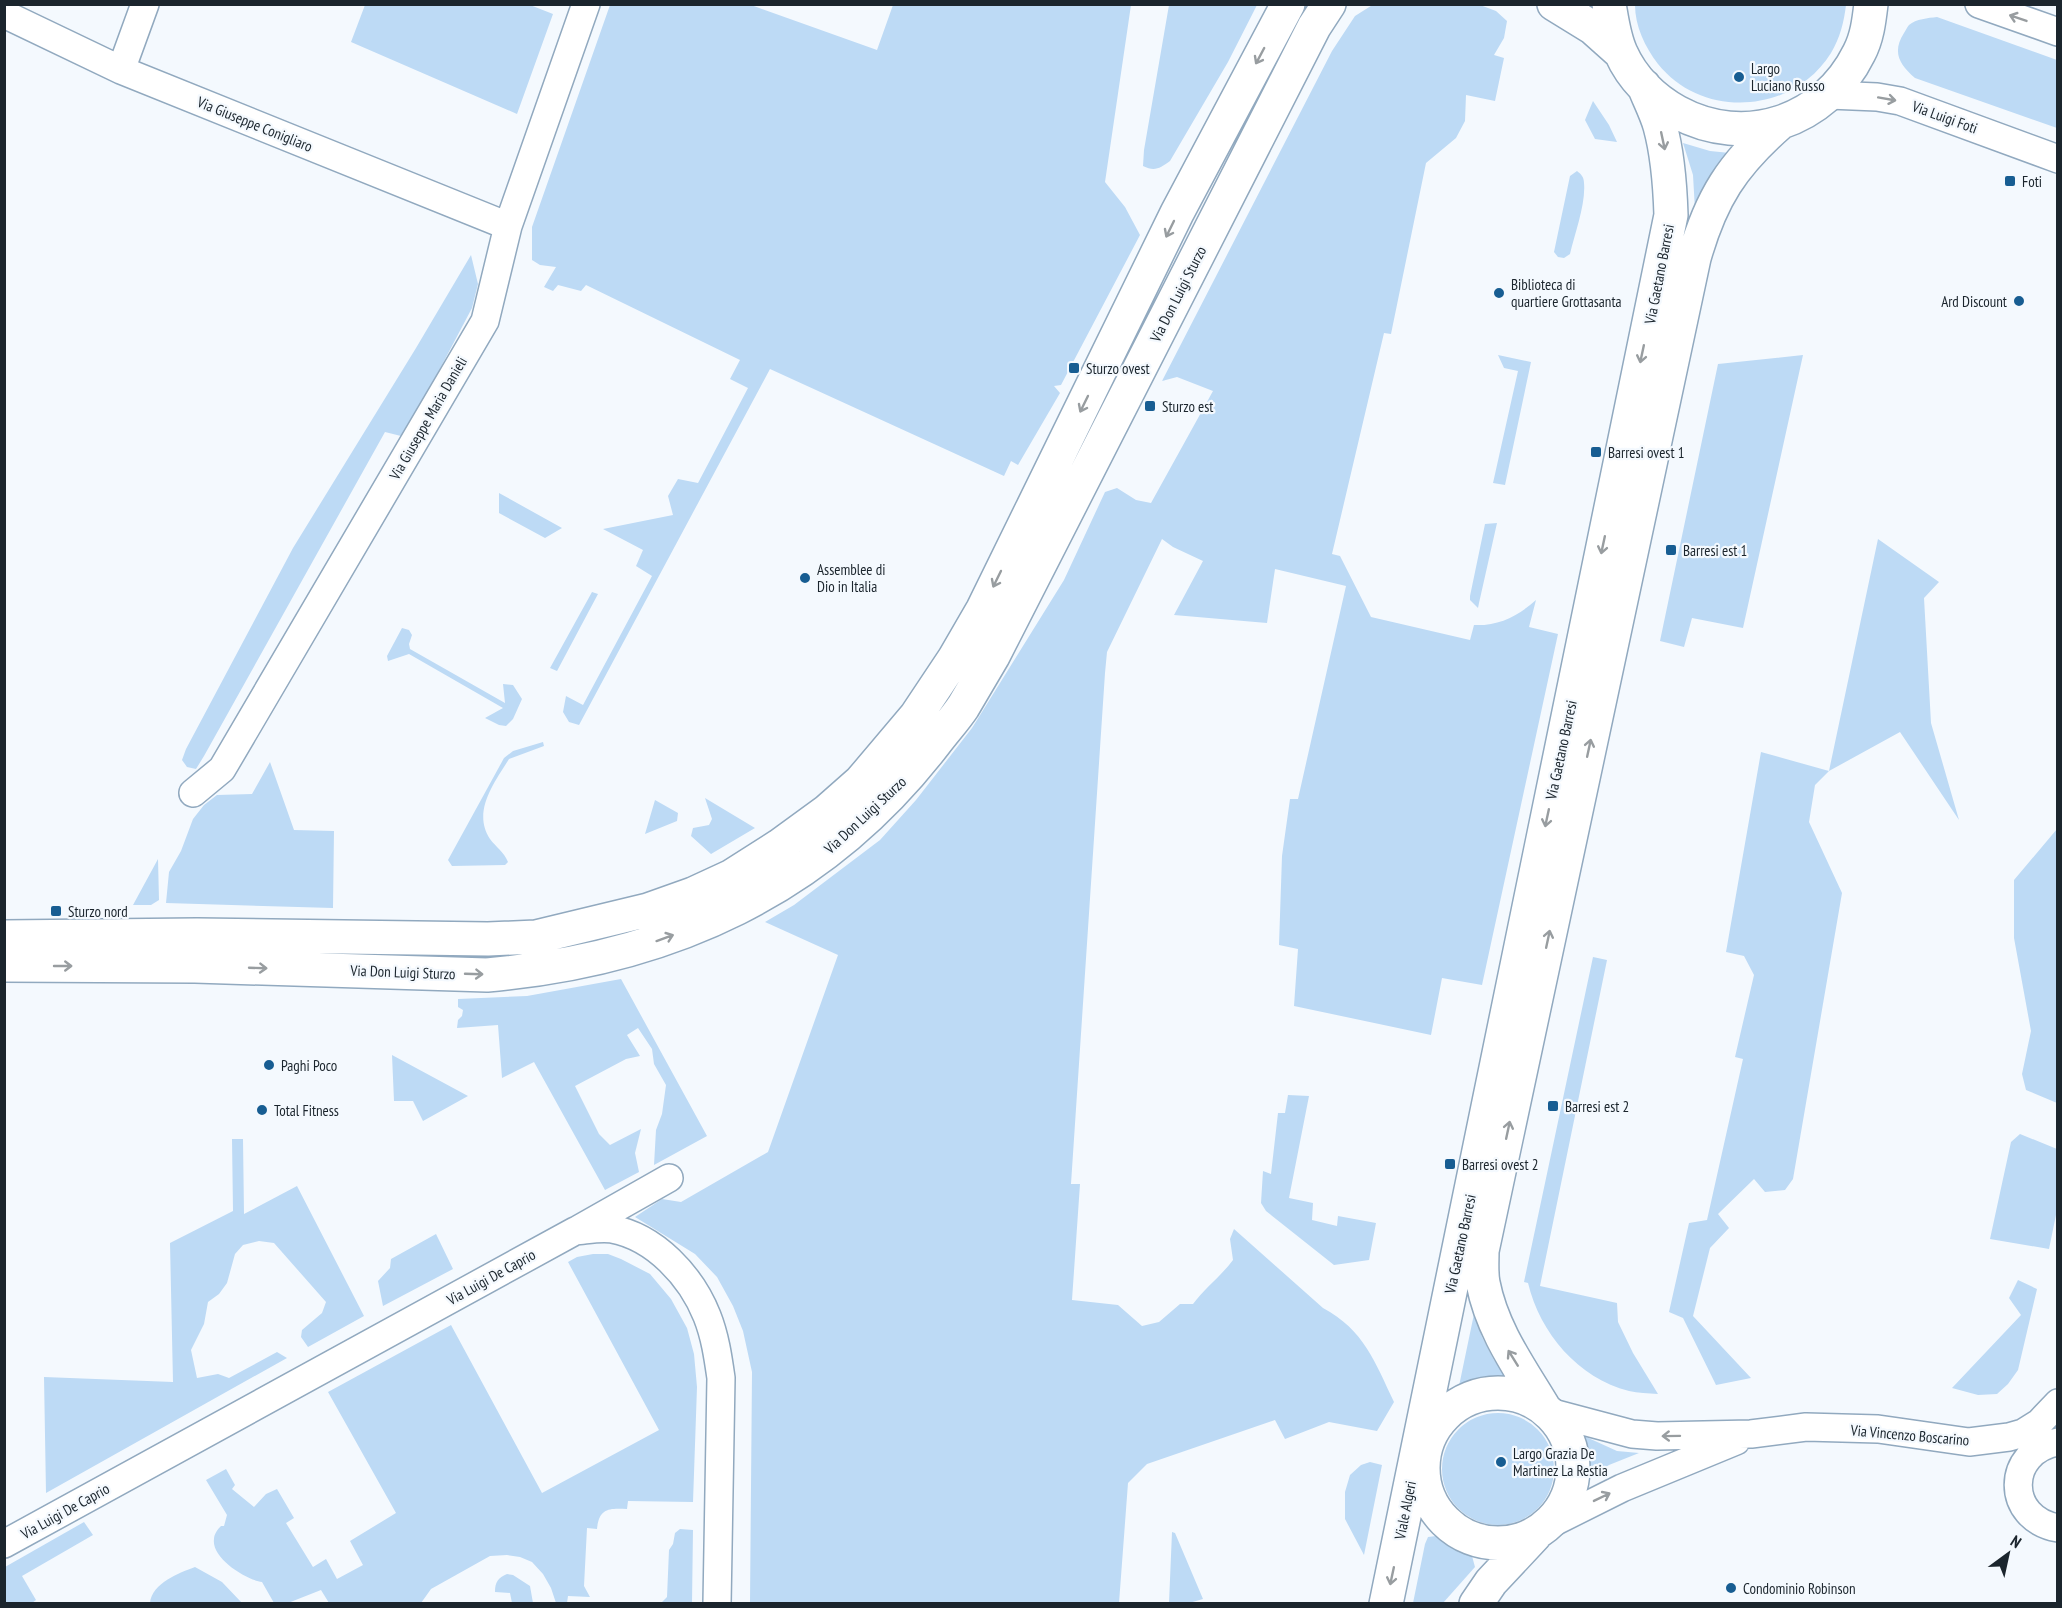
<svg xmlns="http://www.w3.org/2000/svg" width="2062" height="1608" viewBox="0 0 2062 1608" font-family="'PT Sans Narrow',sans-serif">
<rect width="100%" height="100%" fill="#f4f9fe"/>
<!-- green -->
<path fill="#bddaf5" d="M1374 4 1480 5 1496 11 1507 21 1504 38 1494 55 1504 58 1495 101 1466 95 1465 121 1456 138 1426 163 1391 334 1384 333 1332 554 1340 556 1371 617 1470 640 1474 625C1499 626 1518 616 1536 600L1529 627 1558 634 1482 985 1442 978 1431 1035 1294 1006 1298 949 1279 945 1282 856 1290 799H1298L1346 586 1275 569 1267 623 1174 615 1203 561 1173 547 1162 539 1107 652 1105 673 1071 1184H1080L1072 1300 1118 1305 1142 1326 1159 1322 1180 1304H1193C1205 1288 1221 1276 1233 1260L1230 1239 1234 1229 1323 1308C1364 1330 1375 1362 1394 1402L1377 1431 1329 1422 1285 1439 1275 1420 1147 1464 1128 1483 1119 1603H750L752 1372 743 1331 733 1306 717 1277 695 1254 635 1217 662 1199 681 1202 768 1152 838 955 765 922 794 905 880 840 916 800 972 728 1064 580 1105 492 1117 488 1136 500 1151 503 1213 391 1177 377 1162 381 1332 51 1355 16Z
M365 5H530L553 14 517 114 351 42Z
M610 5H751L877 50 893 5H1131L1105 182 1125 207 1140 235 1061 385 1054 386 1060 393 1018 465 1011 461 1004 476 770 369 579 725 569 722 563 712 566 696 583 705 652 576 636 566 643 550 603 529 673 515 668 496 678 479 698 483 748 388 730 379 740 360 586 285 581 291 558 285 553 291 544 287 556 267 540 265 532 260V227Z
M1169 5H1257L1228 62 1170 161C1160 168 1155 172 1143 166L1144 150Z
M1635 5V4L1846 5C1844 22 1840 38 1831 53 1793 114 1703 120 1658 64 1645 47 1635 26 1635 5Z
M1937 17 2057 60V128L1915 78C1899 64 1892 52 1904 33 1906 30 1907 27 1909 25 1916 19 1928 18 1937 17Z
M1593 101 1609 125 1617 142 1595 139 1585 120Z
M1683 143 1710 151 1730 153 1695 210 1693 175Z
M1577 171C1581 174 1584 177 1584 183 1586 203 1575 233 1570 254L1564 258 1558 257 1554 252 1570 176Z
M471 255 478 284 472 308 425 397 401 436 385 432 204 756 196 769 187 767 182 760 186 749 293 548 416 348Z
M1498 355 1531 362 1505 485 1493 483 1518 371 1504 368Z
M1803 355 1743 628 1692 618 1684 647 1660 641 1718 364Z
M499 493 562 528 545 538 499 513Z
M1497 523 1479 603 1478 608 1470 600V596L1485 524Z
M1878 539 1939 582 1924 598 1931 723 1959 820 1900 732 1829 771 1815 785 1809 822 1842 893 1793 1179 1785 1190 1765 1192 1754 1179 1718 1214 1729 1228 1710 1248 1693 1316 1751 1378 1716 1385 1683 1318 1669 1312 1689 1223 1707 1220 1743 1059 1735 1057 1754 975 1744 956 1726 952 1761 752 1829 771Z
M592 592 598 594 557 671 550 668Z
M402 628 409 630 412 635 409 644 410 649 505 703 503 684 513 685 522 699 513 719 506 726 499 725 485 718 503 708 409 654 388 661 387 656Z
M543 742 544 746 509 759C494 783 472 812 490 839 496 847 504 852 508 862L505 865 452 866 448 860 504 758 513 751Z
M270 762 294 830 334 831 333 908 166 903 169 872 181 851 193 819 204 805 217 795 252 794Z
M705 798 755 828 711 854 691 836 693 828 709 825 712 819Z
M655 800 678 813 677 821 645 834Z
M2057 829V1103L2026 1090 2022 1074 2031 1031 2014 938V880Z
M158 859 159 900 151 905H133Z
M1593 957 1607 960 1540 1286 1617 1303 1618 1322 1633 1353 1658 1394C1648 1393 1638 1393 1629 1391 1578 1378 1540 1333 1528 1283L1524 1282Z
M621 979 707 1136 654 1165 656 1130 662 1114 666 1085 654 1064 652 1049 638 1028 627 1035 640 1056 626 1059 575 1086 599 1134 610 1145 641 1129 635 1153 639 1172 605 1190 534 1062 502 1078 498 1025 457 1028 458 1020 462 1016 463 1010 458 1007V999L527 996Z
M392 1055 468 1096 423 1121 413 1101H394Z
M1288 1095 1309 1096 1289 1198 1313 1203 1312 1220 1337 1226 1338 1216 1376 1223 1369 1260 1334 1265 1266 1211 1261 1203 1263 1171 1271 1174 1278 1113H1285Z
M2020 1134 2057 1149V1210L2049 1249 1990 1239 2011 1142Z
M232 1139H243L244 1214 297 1186 364 1316 308 1347 301 1337 302 1330 322 1313 326 1302 274 1243 259 1241 243 1245 235 1254 227 1283 219 1294 208 1302 204 1324 191 1350 197 1378 218 1374 229 1378 277 1352 287 1358 46 1493 44 1377 173 1382 170 1243 233 1211Z
M436 1234 453 1269 383 1306 378 1281 390 1268 391 1259Z
M593 1254H608L621 1259 650 1274 671 1299 687 1328 694 1354 697 1387 693 1502 628 1501 627 1509C609 1508 599 1508 597 1529L587 1528 584 1586 590 1597 568 1596 567 1603H556L551 1588 543 1574 532 1562 520 1557 507 1555 490 1556 431 1589 421 1603H329L321 1590 288 1603H274L262 1582C246 1580 211 1558 214 1539 214 1534 218 1529 221 1526H224L227 1515 206 1480 226 1469 235 1485 232 1489 254 1507 266 1494 277 1489 294 1518 286 1523 313 1567 326 1559 337 1579 363 1565 350 1541 396 1513 328 1392 451 1325 542 1493 659 1430 568 1262 577 1257Z
M2018 1280 2037 1289 2018 1370 2008 1384 1997 1394 1978 1395 1952 1388 2021 1315 2009 1298Z
M1474 1314 1482 1337 1494 1360 1507 1378 1478 1379 1459 1386Z
M1442 1469a56 56 0 1 1 112 0a56 56 0 1 1-112 0Z
M1584 1436 1617 1451 1639 1453 1609 1465 1590 1477 1587 1447Z
M1370 1462 1382 1465 1364 1555 1345 1519V1492L1350 1475 1361 1465Z
M84 1522 93 1535 22 1576 36 1600 32 1603H5V1567Z
M680 1529 693 1530 692 1603H661L667 1597 669 1550 673 1544 675 1533Z
M1172 1532 1175 1533 1203 1599 1189 1603H1169Z
M1436 1536 1451 1547 1472 1556 1475 1567 1443 1603H1413L1425 1544 1428 1537Z
M195 1567 222 1582 242 1603H150C152 1583 179 1573 195 1567Z
M507 1574 513 1575 530 1586 533 1603H512L510 1593 495 1592C495 1582 498 1578 507 1574Z"/>
<g fill="none" stroke-linecap="round" stroke-linejoin="round">
<defs>
<path id="minor" d="M1979 4 2058 32
M4 14 121 70 508 226
M121 70 145 4
M1829 95 1877 97 1900 101 2058 159
M193 793 222 769 485 321 508 226 586 4
M579 1229 669 1178
M1549 1412 1632 1434 1657 1436 1751 1434 1806 1427 1878 1429 1969 1442 2009 1437 2023 1433 2039 1423 2058 1403
M2058 1442C2005 1451 2005 1519 2058 1528
M1550 1524 1622 1488 1736 1441
M4 1544 575 1231C587 1230 601 1227 612 1229 655 1237 691 1276 707 1316 715 1336 718 1357 721 1378L717 1604"/>
<path id="tertiary" d="M1554 4 1593 28 1621 53
M1609 4C1612 21 1614 38 1621 53 1632 78 1653 99 1677 112 1745 149 1825 122 1859 53 1867 38 1869 21 1871 4
M4 937 197 935 488 939 536 937 648 910 693 894 732 876 779 846 827 811 861 781 916 716 954 659 983 609 1177 213 1288 4
M4 965 195 966 487 975C669 959 822 890 935 743 944 731 955 719 963 707 973 690 983 673 993 656L1314 27 1329 4
M1423 1468a75 75 0 1 1 150 0a75 75 0 1 1-150 0Z
M1544 1408C1520 1368 1492 1330 1483 1283 1481 1273 1482 1262 1482 1251L1694 258C1711 198 1732 165 1780 123
M1386 1604 1671 215C1670 184 1668 155 1660 126 1656 112 1649 99 1644 86
M1476 1604 1491 1582 1535 1535"/>
</defs>
<!-- minor casing -->
<use href="#minor" stroke="#91a9bf" stroke-width="30"/>
<!-- tertiary casing -->
<use href="#tertiary" stroke="#91a9bf" stroke-width="36"/>
<!-- minor -->
<use href="#minor" stroke="#fff" stroke-width="27"/>
<!-- tertiary -->
<use href="#tertiary" stroke="#fff" stroke-width="33"/>
</g>
<!-- one-way arrows -->
<defs><path id="oneway-shaft" d="M-6 0H5M1.5-3L5.5 0L1.5 3" fill="none" stroke-width="1.6" stroke-linecap="round" stroke-linejoin="round" transform="scale(1.5)"/></defs>
<g stroke="#989da0">
<use href="#oneway-shaft" transform="translate(2018 18) rotate(-161)"/>
<use href="#oneway-shaft" transform="translate(1260 56) rotate(118)"/>
<use href="#oneway-shaft" transform="translate(1887 99) rotate(10)"/>
<use href="#oneway-shaft" transform="translate(1663 141) rotate(78)"/>
<use href="#oneway-shaft" transform="translate(1170 229) rotate(116)"/>
<use href="#oneway-shaft" transform="translate(1642 354) rotate(102)"/>
<use href="#oneway-shaft" transform="translate(1084 404) rotate(116)"/>
<use href="#oneway-shaft" transform="translate(1603 545) rotate(102)"/>
<use href="#oneway-shaft" transform="translate(997 579) rotate(116)"/>
<use href="#oneway-shaft" transform="translate(1589 748) rotate(-78)"/>
<use href="#oneway-shaft" transform="translate(1547 818) rotate(102)"/>
<use href="#oneway-shaft" transform="translate(665 938) rotate(-20)"/>
<use href="#oneway-shaft" transform="translate(1548 939) rotate(-78)"/>
<use href="#oneway-shaft" transform="translate(63 966)"/>
<use href="#oneway-shaft" transform="translate(258 968) rotate(2)"/>
<use href="#oneway-shaft" transform="translate(474 974) rotate(2)"/>
<use href="#oneway-shaft" transform="translate(1508 1130) rotate(-78)"/>
<use href="#oneway-shaft" transform="translate(1513 1358) rotate(-122)"/>
<use href="#oneway-shaft" transform="translate(1671 1436) rotate(179)"/>
<use href="#oneway-shaft" transform="translate(1602 1497) rotate(-26)"/>
<use href="#oneway-shaft" transform="translate(1392 1576) rotate(102)"/>
</g>
<!-- markers -->
<g fill="#175d92" stroke="#f4f9fe" stroke-width="2">
<circle cx="1739" cy="77" r="6"/>
<rect x="2004" y="175" width="12" height="12" rx="3"/>
<circle cx="1499" cy="293" r="6"/>
<circle cx="2019" cy="301" r="6"/>
<rect x="1068" y="362" width="12" height="12" rx="3"/>
<rect x="1144" y="400" width="12" height="12" rx="3"/>
<rect x="1590" y="446" width="12" height="12" rx="3"/>
<rect x="1665" y="544" width="12" height="12" rx="3"/>
<circle cx="805" cy="578" r="6"/>
<rect x="50" y="905" width="12" height="12" rx="3"/>
<circle cx="269" cy="1065" r="6"/>
<rect x="1547" y="1100" width="12" height="12" rx="3"/>
<circle cx="262" cy="1110" r="6"/>
<rect x="1444" y="1158" width="12" height="12" rx="3"/>
<circle cx="1501" cy="1462" r="6"/>
<circle cx="1731" cy="1588" r="6"/>
</g>
<g text-anchor="middle" dominant-baseline="central" stroke-width="4.5" stroke-linejoin="round" paint-order="stroke">
<!-- poi labels -->
<g font-size="15" fill="#1b252d" stroke="#f4f9fe" text-anchor="start">
<text x="1751" y="68">Largo<tspan x="1751" dy="17">Luciano Russo</tspan></text>
<text x="2022" y="181">Foti</text>
<text x="1511" y="284">Biblioteca di<tspan x="1511" dy="17">quartiere Grottasanta</tspan></text>
<text x="2007" y="301" text-anchor="end">Ard Discount</text>
<text x="1086" y="368">Sturzo ovest</text>
<text x="1162" y="406">Sturzo est</text>
<text x="1608" y="452">Barresi ovest 1</text>
<text x="1683" y="550">Barresi est 1</text>
<text x="817" y="569">Assemblee di<tspan x="817" dy="17">Dio in Italia</tspan></text>
<text x="68" y="911">Sturzo nord</text>
<text x="281" y="1065">Paghi Poco</text>
<text x="1565" y="1106">Barresi est 2</text>
<text x="274" y="1110">Total Fitness</text>
<text x="1462" y="1164">Barresi ovest 2</text>
<text x="1513" y="1453">Largo Grazia De<tspan x="1513" dy="17">Martinez La Restia</tspan></text>
<text x="1743" y="1588">Condominio Robinson</text>
</g>
<!-- street labels -->
<g font-size="15" fill="#1b252d" stroke="#f4f9fe">
<text transform="translate(1945 117) rotate(20)">Via Luigi Foti</text>
<text transform="translate(255 124) rotate(22)">Via Giuseppe Conigliaro</text>
<text transform="translate(1659 274) rotate(-79)">Via Gaetano Barresi</text>
<text transform="translate(1178 294) rotate(-63)">Via Don Luigi Sturzo</text>
<text transform="translate(428 418) rotate(-60)">Via Giuseppe Maria Danieli</text>
<text transform="translate(1561 750) rotate(-78)">Via Gaetano Barresi</text>
<text transform="translate(865 815) rotate(-43)">Via Don Luigi Sturzo</text>
<text transform="translate(403 972) rotate(2)">Via Don Luigi Sturzo</text>
<text transform="translate(1460 1244) rotate(-78)">Via Gaetano Barresi</text>
<text transform="translate(491 1277) rotate(-29)">Via Luigi De Caprio</text>
<text transform="translate(1910 1435) rotate(5)">Via Vincenzo Boscarino</text>
<text transform="translate(1405 1510) rotate(-79)">Viale Algeri</text>
<text transform="translate(65 1511) rotate(-29)">Via Luigi De Caprio</text>
</g>
</g>
<!-- border -->
<rect width="2062" height="1608" fill="none" stroke="#1b252d" stroke-width="12"/>
<!-- north arrow -->
<g transform="translate(2008 1554) rotate(33)" stroke="#f4f9fe" stroke-width="4.5" paint-order="stroke">
<path d="M0-4.5L10 22L0 15L-10 22Z" fill="#1b252d"/>
<text y="-9" font-size="16" font-weight="bold" text-anchor="middle" fill="#1b252d">N</text>
</g>
</svg>
